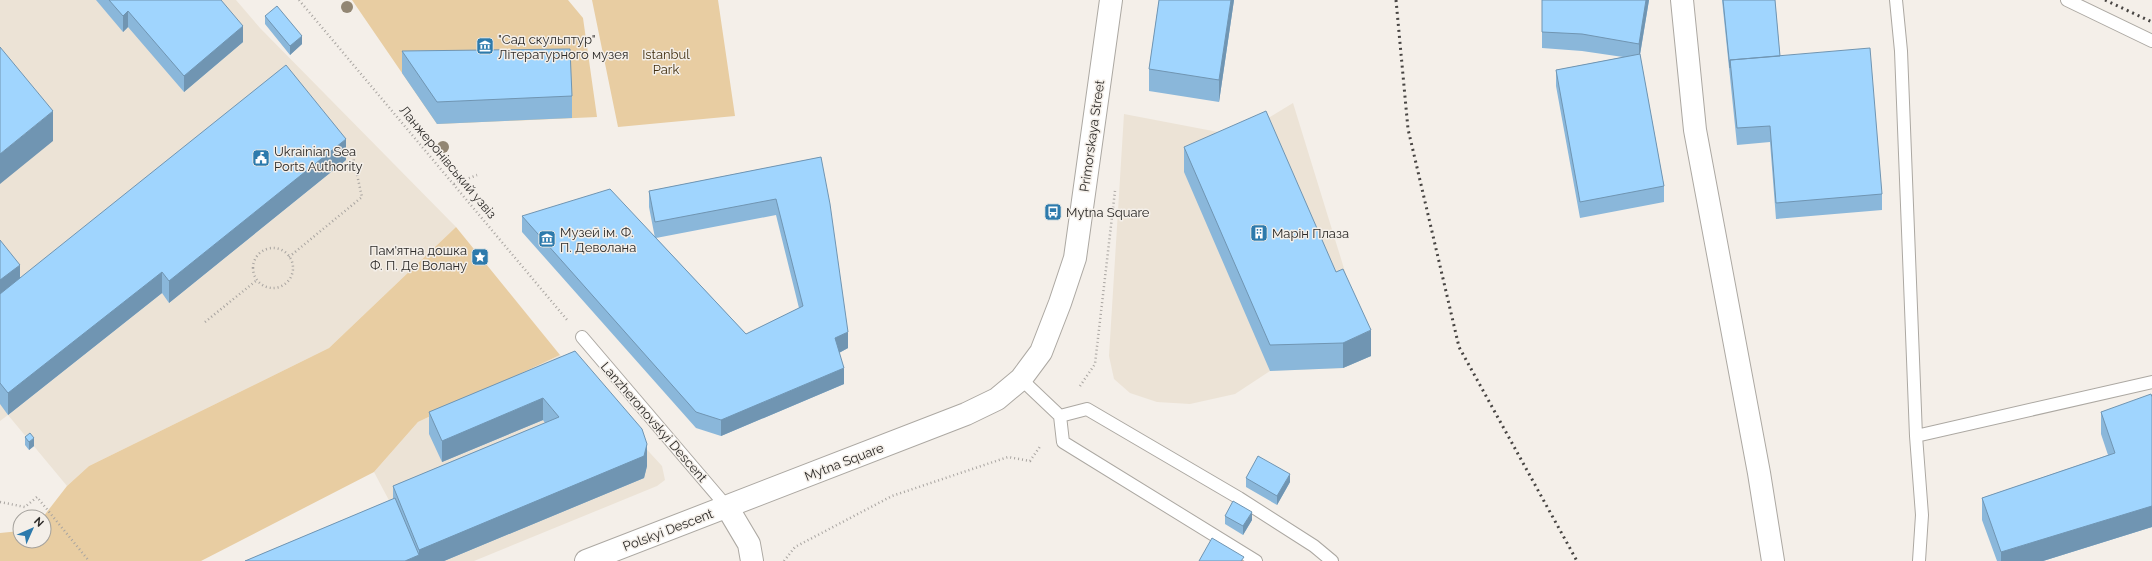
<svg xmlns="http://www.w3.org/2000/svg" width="2152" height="561" viewBox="0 0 2152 561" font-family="Raleway,sans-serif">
<rect width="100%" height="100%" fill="#f4efe9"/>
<!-- built -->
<path fill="#ece3d6" d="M0 0H236L260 28 456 227 329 348 89 466 67 486 8 415 0 421Z
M1293 103 1371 356 1343 368 1270 371 1235 394 1190 404 1157 402 1130 393 1114 379 1109 356 1124 114 1239 136Z
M560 355 662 466 665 480 657 486 474 561H415L393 508 374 472 418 422Z"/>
<!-- green -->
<path fill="#e8cda2" d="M352 0H568L583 18 597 117 437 124Z
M592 0H718L735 116 618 127Z
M456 227 560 355 418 422 374 472 201 561H0V533L20 531V541H44L43 517 67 486 89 466 329 348Z"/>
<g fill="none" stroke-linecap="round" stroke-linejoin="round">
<defs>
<path id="service" d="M1896 0 1901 51 1916 436 1922 515 1919 561
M2067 0 2152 41
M582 337 727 507
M1021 379 1060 416 1063 442 1256 561
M1060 416 1087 409 1239 498 1314 546 1332 561
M1916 436 2152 382"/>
<path id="minor" d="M1682 0 1695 130 1759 473 1773 561"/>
<path id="tertiary" d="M727 507 749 544 752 561"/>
<path id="secondary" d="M586 561 966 414 997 399 1021 379 1041 352 1060 303 1075 258 1111 0"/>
</defs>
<!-- service casing -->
<use href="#service" stroke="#aca8a2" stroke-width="14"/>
<!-- minor casing -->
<use href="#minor" stroke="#aca8a2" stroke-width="24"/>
<!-- tertiary casing -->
<use href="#tertiary" stroke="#aca8a2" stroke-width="24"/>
<!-- secondary casing -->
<use href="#secondary" stroke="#aca8a2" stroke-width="24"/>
<!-- path -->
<path stroke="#a8a4a0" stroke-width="2.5" stroke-dasharray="1 3" stroke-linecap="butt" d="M299 0 568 321
M454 184 477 175
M253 268a20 20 0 1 1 40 0a20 20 0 1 1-40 0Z
M289 257 362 197 353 157
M205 322 257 280
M1080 386 1095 364 1115 191
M0 502 25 507 37 497 89 561
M784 561 795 547 892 496 1008 457 1030 461 1041 445"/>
<!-- service -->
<use href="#service" stroke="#fff" stroke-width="12"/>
<!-- minor -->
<use href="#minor" stroke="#fff" stroke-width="22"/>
<!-- tertiary -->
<use href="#tertiary" stroke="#fff" stroke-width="22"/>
<!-- secondary -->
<use href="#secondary" stroke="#fff" stroke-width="22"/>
<!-- rail -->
<path stroke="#474442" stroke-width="3" stroke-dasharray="2 4" stroke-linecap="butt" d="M1396 0 1408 129 1459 347 1577 561
M2105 0 2152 22"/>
</g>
<!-- trees -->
<g fill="#928673">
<circle cx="347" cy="7" r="6"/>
<circle cx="443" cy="147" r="6"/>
</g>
<!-- wall -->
<path fill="#8ab7da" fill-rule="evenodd" d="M96 0H221L243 42 184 92 128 27 123 32Z
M1159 0H1234L1219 102 1149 91V69Z
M1542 0H1649L1640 55 1664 186V202L1580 218 1556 86V70L1623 57 1582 51 1542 48Z
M1722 0H1775L1780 56 1882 194V210L1776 219 1770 142 1737 145Z
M265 16 302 44 290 55 265 24Z
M402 51 572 96V118L437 124 402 73Z
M1184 147 1371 356 1343 368 1270 371 1184 172Z
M821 157 848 348 839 353 844 384 721 436 696 428 522 232V216L655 238 649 207V191ZM776 215 799 308 746 334 656 238Z
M346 160 169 303 162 293 8 415 0 404V240L20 278Z
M575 351 647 466 644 478 444 561H245L393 499V486L545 423 543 420 442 462 429 434V412Z
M2152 397V527L2043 561H1997L1982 520V498L2108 455 2101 434V412Z
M25 437 34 446 29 450 25 445Z
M1246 478 1290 482 1277 505 1246 487Z
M1225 516 1252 520 1243 535 1225 524Z"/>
<!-- shaded-wall -->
<path fill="#7095b2" d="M1231 0H1234L1219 102V80Z
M1646 0H1649L1639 60V44Z
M128 11V27L123 32V16Z
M243 26V42L184 92V76Z
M302 36V44L290 55V46Z
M53 111V141L0 184V154Z
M346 139V160L169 303V281Z
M20 265V287L0 302V280Z
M162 272V293L8 415V393Z
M1371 330V356L1343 368V343Z
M848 332V348L835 355V338Z
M844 368V384L721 436V420Z
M543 398V420L442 462V441Z
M34 438V446L29 450V442Z
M647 444V466L644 478 444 561H405L419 555V550Z
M1290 474V482L1277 505V496Z
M2152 506V527L2043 561H2001V552Z
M1252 512V520L1243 535V526Z"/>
<!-- building -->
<path fill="#a0d5fe" stroke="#7095b2" d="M109 0H221L243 26 184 76 128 11 123 16Z
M1159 0H1231L1219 80 1149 69Z
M1542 0H1646L1639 44 1582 34 1542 32Z
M1723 0H1775L1780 56 1730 60V68Z
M277 6 302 36 290 46 265 16Z
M0 47 53 111 0 154Z
M1870 48 1882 194 1776 203 1770 126 1737 128 1730 60Z
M570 49 572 96 437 102 402 51Z
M1640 54 1664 186 1580 202 1556 70Z
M286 65 346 139 169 281 162 272 8 393 0 383V294Z
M1266 111 1336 272 1343 269 1371 330 1343 343 1270 345 1184 147Z
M821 157 830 204 848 332 835 338 844 368 721 420 696 412 522 216 610 189 746 334 803 306 776 199 655 222 649 191Z
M0 240 20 265 0 280Z
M575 351 642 429 647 444 644 456 419 550 393 486 559 417 543 398 442 441 429 412Z
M2151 394 2152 397V506L2001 552 1982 498 2115 453 2101 412Z
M30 433 34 438 29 442 25 437Z
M1258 456 1290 474 1277 496 1246 478Z
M395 498 419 555 405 561H245Z
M1233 501 1252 512 1243 526 1225 516Z
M1212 538 1244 557 1241 561H1199Z"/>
<!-- icons -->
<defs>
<symbol id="museum-square" viewBox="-11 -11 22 22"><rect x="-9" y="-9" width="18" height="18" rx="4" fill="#2d7aac" stroke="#f4efe9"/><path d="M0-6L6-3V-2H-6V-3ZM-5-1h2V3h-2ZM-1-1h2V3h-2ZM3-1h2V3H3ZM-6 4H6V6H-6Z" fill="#fff"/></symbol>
<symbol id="civic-square" viewBox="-11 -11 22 22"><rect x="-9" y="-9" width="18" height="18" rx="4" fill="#2d7aac" stroke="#f4efe9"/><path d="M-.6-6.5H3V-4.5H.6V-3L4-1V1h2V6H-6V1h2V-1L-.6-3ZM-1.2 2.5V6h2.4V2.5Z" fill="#fff"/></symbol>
<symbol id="bus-square" viewBox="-11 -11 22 22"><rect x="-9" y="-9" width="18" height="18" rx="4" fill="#2d7aac" stroke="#f4efe9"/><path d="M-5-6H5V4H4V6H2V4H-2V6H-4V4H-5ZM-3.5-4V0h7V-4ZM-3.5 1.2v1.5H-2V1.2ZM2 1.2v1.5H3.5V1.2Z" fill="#fff"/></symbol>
<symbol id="building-square" viewBox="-11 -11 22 22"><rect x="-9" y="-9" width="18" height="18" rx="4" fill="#2d7aac" stroke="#f4efe9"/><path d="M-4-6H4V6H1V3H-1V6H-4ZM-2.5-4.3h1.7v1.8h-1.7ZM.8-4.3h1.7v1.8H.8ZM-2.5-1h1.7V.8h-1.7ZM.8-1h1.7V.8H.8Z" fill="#fff"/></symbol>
<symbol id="sight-square" viewBox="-11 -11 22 22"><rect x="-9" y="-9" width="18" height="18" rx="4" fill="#2d7aac" stroke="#f4efe9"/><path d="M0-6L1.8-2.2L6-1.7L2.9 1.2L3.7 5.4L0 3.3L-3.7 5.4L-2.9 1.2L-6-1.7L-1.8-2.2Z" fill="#fff"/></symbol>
</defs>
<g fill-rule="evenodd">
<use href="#museum-square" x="475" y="36" width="20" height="20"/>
<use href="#civic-square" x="251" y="148" width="20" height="20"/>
<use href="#bus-square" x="1043" y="202" width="20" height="20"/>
<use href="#building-square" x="1249" y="223" width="20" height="20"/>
<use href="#museum-square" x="537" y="229" width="20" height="20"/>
<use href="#sight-square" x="470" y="247" width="20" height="20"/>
</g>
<g text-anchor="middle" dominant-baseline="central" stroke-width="3" stroke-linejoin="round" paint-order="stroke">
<!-- poi labels -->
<g font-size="13" fill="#2d2b29" stroke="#f4efe9" text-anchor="start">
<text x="498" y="39">"Сад скульптур"<tspan x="498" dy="15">Літературного музея</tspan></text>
<text x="274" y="151">Ukrainian Sea<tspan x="274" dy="15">Ports Authority</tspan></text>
<text x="1066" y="212">Mytna Square</text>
<text x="560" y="232">Музей ім. Ф.<tspan x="560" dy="15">П. Деволана</tspan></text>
<text x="1272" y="233">Марін Плаза</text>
<text x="467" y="250" text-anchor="end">Пам'ятна дошка<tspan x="467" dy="15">Ф. П. Де Волану</tspan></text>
</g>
<!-- park labels -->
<g font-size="13" fill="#423012" stroke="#f4efe9">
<text x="666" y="54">Istanbul<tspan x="666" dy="15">Park</tspan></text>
</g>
<!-- street labels -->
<g font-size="13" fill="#2d2b29" stroke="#f4efe9">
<text transform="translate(1092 136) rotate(-82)">Primorskaya Street</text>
<text transform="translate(448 162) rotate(50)">Ланжеронівський узвіз</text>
<text transform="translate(654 422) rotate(49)">Lanzheronovskyi Descent</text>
<text transform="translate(844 462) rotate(-21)">Mytna Square</text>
<text transform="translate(668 530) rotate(-21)">Polskyi Descent</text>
</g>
</g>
<!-- north arrow -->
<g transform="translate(32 529) rotate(45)"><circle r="19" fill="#f4efe9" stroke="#a4a19c"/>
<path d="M0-3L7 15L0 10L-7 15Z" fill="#2d7aac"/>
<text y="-6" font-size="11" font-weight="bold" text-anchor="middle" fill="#2d2b29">N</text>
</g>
</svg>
